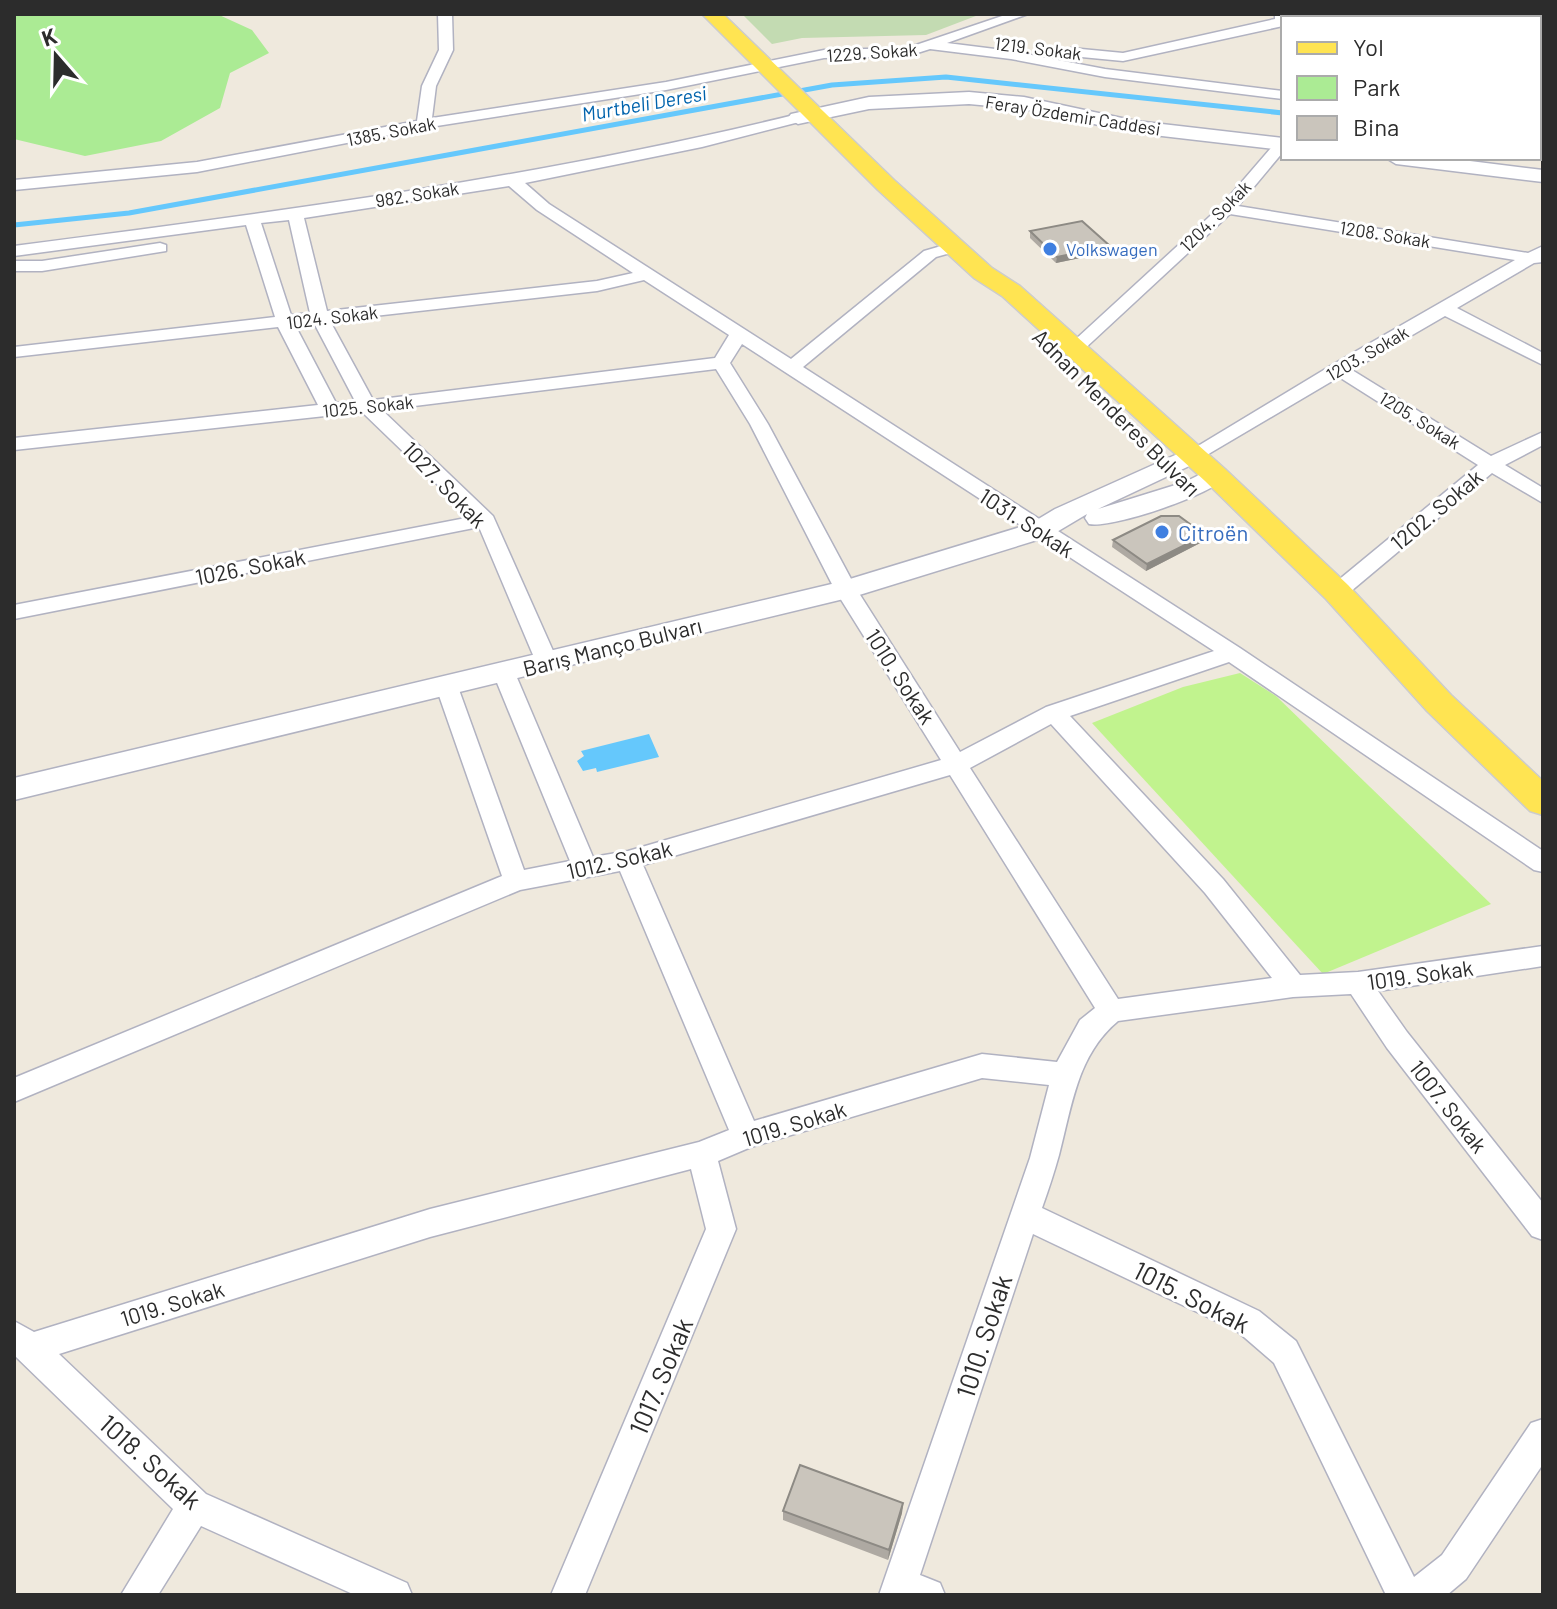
<svg xmlns="http://www.w3.org/2000/svg" width="1557" height="1609" viewBox="0 0 1557 1609" font-family="Barlow,sans-serif">
<rect width="100%" height="100%" fill="#efe9dd"/>
<!-- green -->
<path fill="#abeb94" d="M14 14H217L252 30 269 53 230 73 220 108 161 141 85 156 14 139Z"/>
<!-- cemetery -->
<path fill="#c3dbb2" d="M742 14H981L926 35 802 38 772 44Z"/>
<!-- pitch -->
<path fill="#c1f38e" d="M1240 673 1276 696 1491 904 1323 974 1092 723 1183 687Z"/>
<!-- water -->
<path fill="#65c8fc" d="M649 734 659 757 597 772 596 768 583 771 577 761 584 756 581 751Z"/>
<g fill="none" stroke-linecap="round" stroke-linejoin="round">
<!-- stream -->
<path stroke="#65c8fc" stroke-width="5" d="M1539 144H1543
M14 225 129 213 832 85 946 77 1283 113"/>
<defs>
<path id="street" d="M438 14H452L453 50 436 86 432 118 666 82 824 50 907 48 1008 14H1028L947 43 1011 51 1105 69 1283 91V99L1105 77 1011 59 930 49 908 56 824 58 666 90 424 128 197 172 14 190V180L197 162 417 121 422 86 439 50Z
M1275 14H1289V18H1283V26L1123 61 1071 56 1064 52 1071 48 1123 53 1275 19Z
M1459 14H1502L1509 18H1467Z
M1539 18H1543V26H1539Z
M798 114 803 115V121L702 147 525 183 549 204 791 359 924 251 955 242 961 244V250L936 257 803 367 1240 648 1543 851V872L1534 870 1229 662 1070 716 1223 879 1300 975 1358 972 1543 946V966L1378 991 1407 1032 1543 1203V1240L1532 1236 1387 1048 1351 994 1293 997 1118 1021C1077 1055 1072 1106 1059 1155 1054 1173 1048 1191 1042 1208L1259 1311 1296 1341 1414 1577 1442 1555 1531 1423 1543 1419V1464L1466 1579 1447 1595H1386L1274 1363 1237 1331 1033 1234 920 1575 940 1583 945 1595H879L1030 1158 1049 1085 982 1078 751 1147 718 1161 736 1229 585 1595H551L706 1229 691 1169 430 1237 59 1354 206 1494 407 1583 412 1595H355L201 1526 158 1595H121L173 1509 14 1355V1321L34 1332 430 1209 699 1142 729 1130 620 871 520 890 14 1102V1078L502 876 436 687 439 682H455L458 687 524 870 570 861 493 673 496 668H512L515 673 593 857 628 851 941 760 835 590 750 424 716 369 382 410 493 516 558 662 555 667H539L536 662 479 527 14 619V605L471 517 362 412 14 450V438L318 405 278 327 14 357V347L275 317 246 225 14 256V246C278 212 538 178 798 114ZM509 186 537 210 633 273 597 281 327 311 304 218ZM289 220 310 313 291 315 261 223ZM644 280 729 335 715 358 373 400 330 321 597 291ZM314 323 355 401 336 403 295 325ZM742 344 785 372 1214 651 1046 707 960 752 857 590 768 424 730 363ZM1051 724 1205 893 1272 978 1118 999 970 768ZM950 775 1095 1008 1080 1020 1057 1062 982 1054 754 1121 643 865Z
M1539 121 1543 122V130L1539 129Z
M1282 140 1283 152 1238 206 1528 253 1543 246V262L1534 263 1457 308 1543 353V365L1445 316 1352 370 1491 456 1543 432V445L1505 465 1543 488V503L1492 473 1344 597 1337 599 1326 592 1330 587 1478 465 1339 377 1200 459H1186L1183 455 1332 365 1515 260 1230 214 1080 353H1068L1065 349 1221 206 1277 141Z
M160 243 166 245V251L42 271H14V261H42Z"/>
<path id="secondary" d="M969 92 1024 97 1136 121 1283 138V150L1136 133 1024 109 969 104 869 109 798 124 788 118 791 114 869 97Z
M1386 158H1446L1543 170V182L1396 164Z
M1193 447 1202 450 1206 455 1202 460 1098 509 1185 482 1215 467 1224 469 1228 475C1215 494 1111 529 1089 524L1085 518 1087 514 1050 536 856 596 14 800V778L840 582 1030 524 1055 509Z"/>
<path id="primary" d="M702 14H723L894 180 992 268 1020 286 1225 469 1348 585 1451 695 1543 781V815L1530 811 1427 711 1326 599 1205 481 1002 296 974 278 878 190Z"/>
</defs>
<!-- street casing -->
<use href="#street" stroke="#b1b2c1" stroke-width="3"/>
<!-- secondary casing -->
<use href="#secondary" stroke="#b1b2c1" stroke-width="3"/>
<!-- primary casing -->
<use href="#primary" stroke="#ccc" stroke-width="3"/>
<!-- street -->
<use href="#street" fill="#fff" fill-rule="evenodd"/>
<!-- secondary -->
<use href="#secondary" fill="#fff" fill-rule="evenodd"/>
<!-- primary -->
<use href="#primary" fill="#ffe452" fill-rule="evenodd"/>
</g>
<!-- wall -->
<path fill="#aea9a2" d="M1030 231 1109 252 1056 263 1030 238Z
M1205 535 1204 541 1146 571 1112 547 1113 540Z
M903 1503 902 1513 888 1560 783 1520V1511Z"/>
<!-- shaded-wall -->
<path fill="#8d8a84" d="M1110 246 1109 252 1056 263 1057 257Z
M1205 535 1204 541 1146 571 1147 564Z
M903 1503 902 1513 888 1560 889 1550Z"/>
<!-- building -->
<path fill="#cac5bc" stroke="#8d8a84" stroke-width="2" d="M1082 221 1110 246 1057 257 1030 231Z
M1161 516H1179L1205 535 1147 564 1113 540Z
M800 1465 903 1503 889 1550 783 1511Z"/>
<!-- markers -->
<g fill="#3f7fe0" stroke="#fff" stroke-width="3">
<circle cx="1050" cy="249" r="8"/>
<circle cx="1162" cy="532" r="8"/>
</g>
<g text-anchor="middle" dominant-baseline="central" stroke-width="6" stroke-linejoin="round" paint-order="stroke">
<!-- far-street labels -->
<g font-size="18" fill="#2c2c2c" stroke="#fff">
<text transform="translate(1038 48) rotate(7)">1219. Sokak</text>
<text transform="translate(872 52) rotate(-4)">1229. Sokak</text>
<text transform="translate(1073 115) rotate(9)">Feray Özdemir Caddesi</text>
<text transform="translate(391 131) rotate(-11)">1385. Sokak</text>
<text transform="translate(417 194) rotate(-9)">982. Sokak</text>
<text transform="translate(1215 216) rotate(-45)">1204. Sokak</text>
<text transform="translate(1385 234) rotate(9)">1208. Sokak</text>
<text transform="translate(332 317) rotate(-7)">1024. Sokak</text>
<text transform="translate(1367 353) rotate(-30)">1203. Sokak</text>
<text transform="translate(368 406) rotate(-6)">1025. Sokak</text>
<text transform="translate(1420 420) rotate(32)">1205. Sokak</text>
</g>
<!-- far-shop labels -->
<g font-size="18" fill="#366cbe" stroke="#fff" text-anchor="start">
<text x="1066" y="249">Volkswagen</text>
</g>
<!-- far-water labels -->
<g font-size="20" font-style="italic" fill="#0063ac" stroke="#fff">
<text transform="translate(644 103) rotate(-10)">Murtbeli Deresi</text>
</g>
<!-- street labels -->
<g font-size="22" fill="#2c2c2c" stroke="#fff">
<text transform="translate(1117 412) rotate(45)">Adnan Menderes Bulvarı</text>
<text transform="translate(445 484) rotate(46)">1027. Sokak</text>
<text transform="translate(1436 509) rotate(-40)">1202. Sokak</text>
<text transform="translate(1027 522) rotate(33)">1031. Sokak</text>
<text transform="translate(250 566) rotate(-11)">1026. Sokak</text>
<text transform="translate(612 646) rotate(-14)">Barış Manço Bulvarı</text>
<text transform="translate(901 676) rotate(57)">1010. Sokak</text>
<text transform="translate(619 859) rotate(-13)">1012. Sokak</text>
<text transform="translate(1420 974) rotate(-8)">1019. Sokak</text>
<text transform="translate(1449 1106) rotate(52)">1007. Sokak</text>
<text transform="translate(794 1123) rotate(-17)">1019. Sokak</text>
<text transform="translate(172 1303) rotate(-17)">1019. Sokak</text>
</g>
<!-- shop labels -->
<g font-size="22" fill="#366cbe" stroke="#fff" text-anchor="start">
<text x="1178" y="532">Citroën</text>
</g>
<!-- near-street labels -->
<g font-size="26" fill="#2c2c2c" stroke="#fff">
<text transform="translate(1192 1296) rotate(27)">1015. Sokak</text>
<text transform="translate(983 1336) rotate(-72)">1010. Sokak</text>
<text transform="translate(660 1376) rotate(-67)">1017. Sokak</text>
<text transform="translate(151 1461) rotate(42)">1018. Sokak</text>
</g>
</g>
<!-- border -->
<rect width="1557" height="1609" fill="none" stroke="#2c2c2c" stroke-width="32"/>
<!-- legend -->
<rect x="1281" y="16" width="260" height="144" fill="#ffffff" stroke="#ababab" stroke-width="2"/>
<rect x="1297" y="42" width="40" height="12" fill="#ffe452" stroke="#ababab" stroke-width="2"/>
<text x="1353" y="56" font-size="24" fill="#2c2c2c">Yol</text>
<rect x="1297" y="76" width="40" height="24" fill="#abeb94" stroke="#ababab" stroke-width="2"/>
<text x="1353" y="96" font-size="24" fill="#2c2c2c">Park</text>
<rect x="1297" y="116" width="40" height="24" fill="#cac5bc" stroke="#ababab" stroke-width="2"/>
<text x="1353" y="136" font-size="24" fill="#2c2c2c">Bina</text>
<!-- north arrow -->
<g transform="translate(56 56) rotate(340)" stroke="#ffffff" stroke-width="6" paint-order="stroke">
<path d="M0-6L14 30L0 20L-14 30Z" fill="#2c2c2c"/>
<text y="-12" font-size="22" font-weight="bold" text-anchor="middle" fill="#2c2c2c">K</text>
</g>
</svg>
